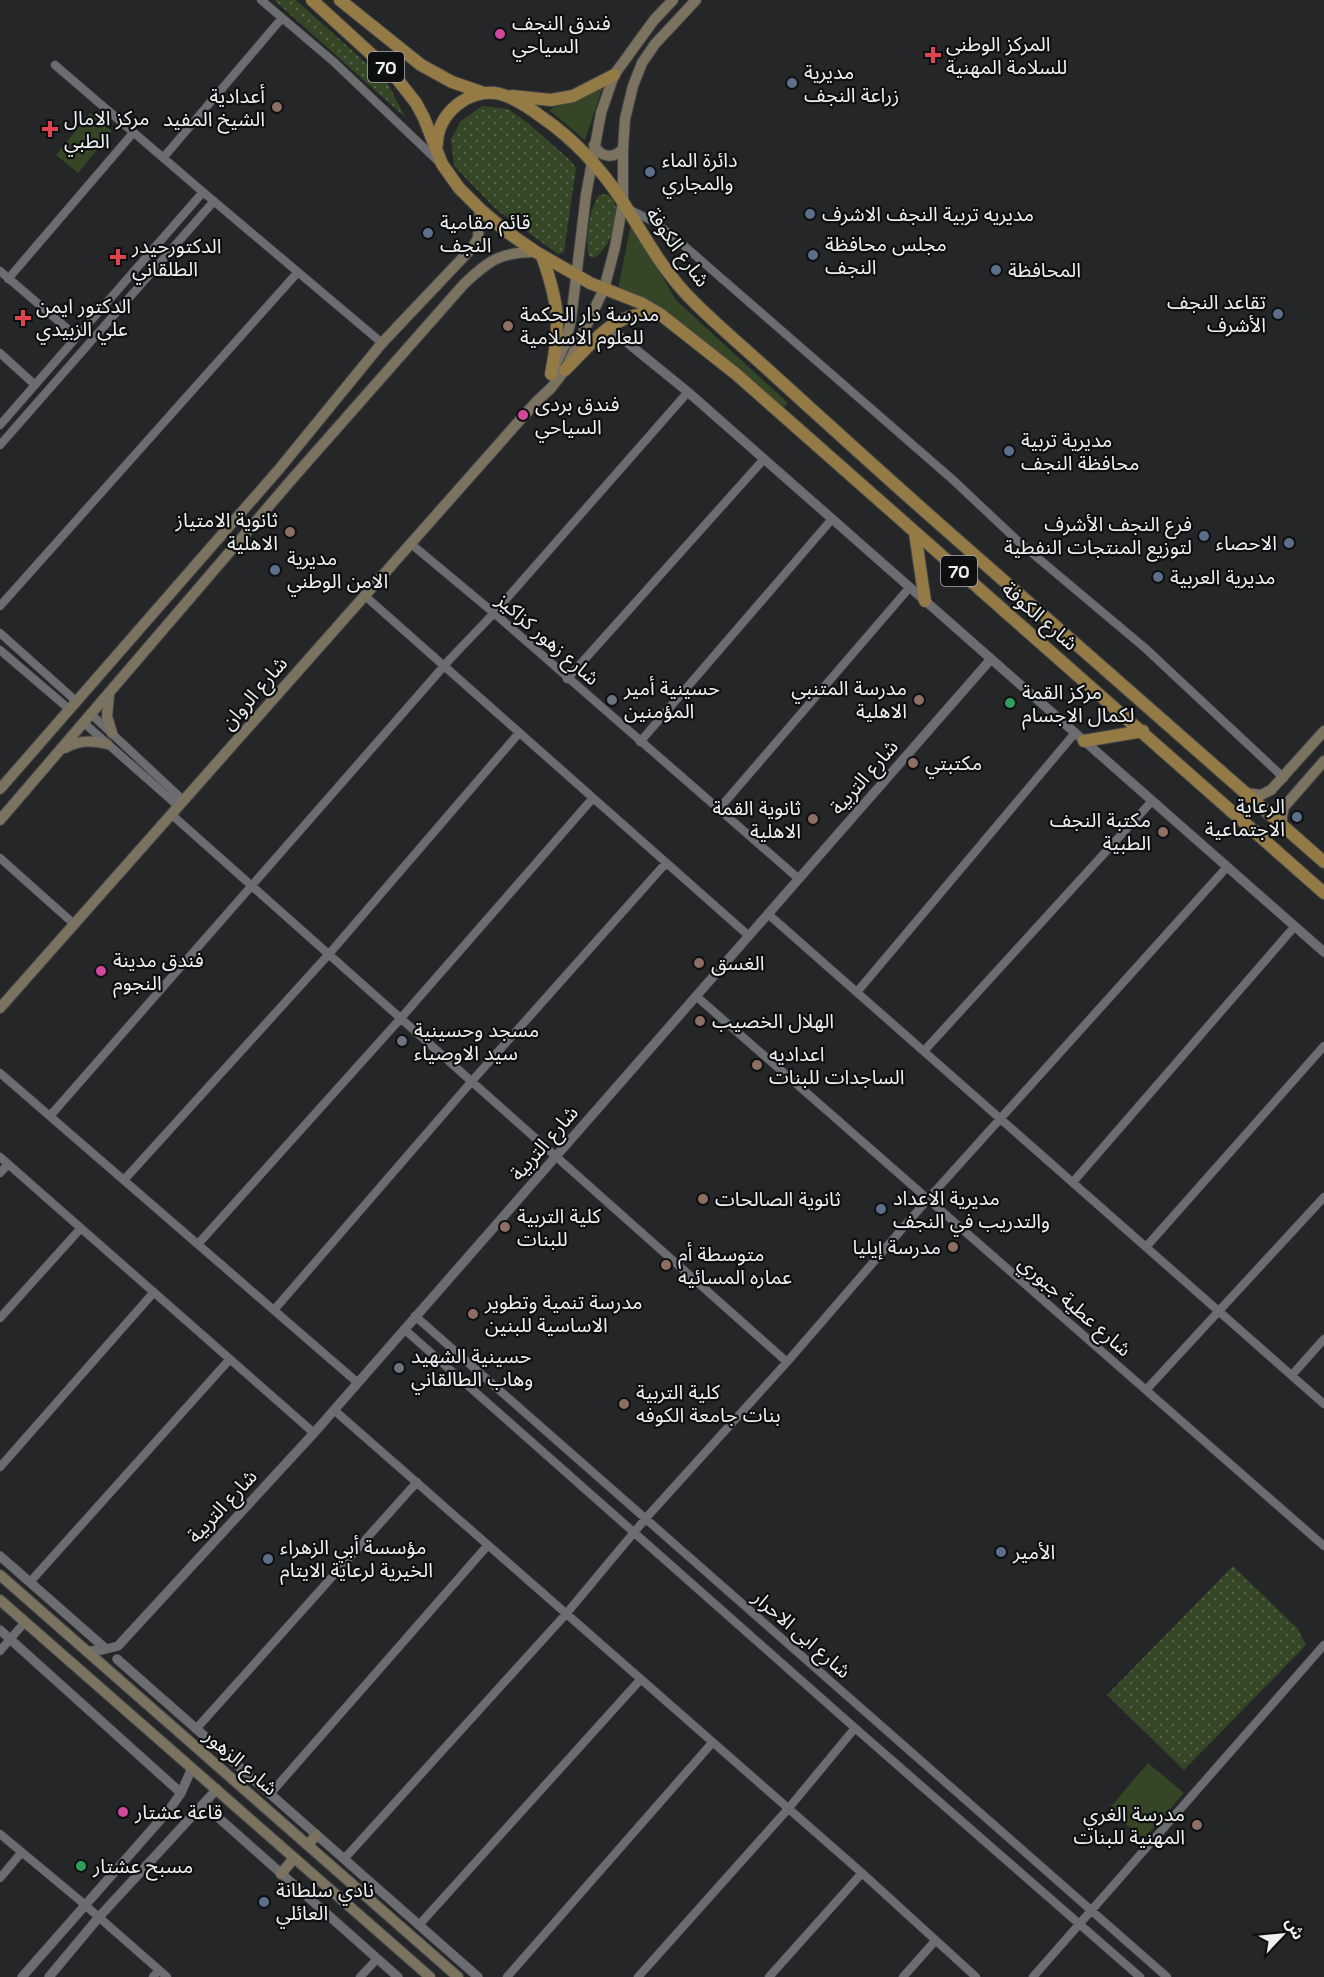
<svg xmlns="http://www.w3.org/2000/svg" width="1324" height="1977" viewBox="0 0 1324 1977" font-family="'Space Grotesk','Noto Sans Arabic',sans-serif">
<defs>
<pattern id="grass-dots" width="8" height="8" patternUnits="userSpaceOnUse" patternTransform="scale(1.5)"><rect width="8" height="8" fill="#354626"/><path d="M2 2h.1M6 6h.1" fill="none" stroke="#536146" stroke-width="1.8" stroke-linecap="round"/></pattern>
</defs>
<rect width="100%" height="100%" fill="#252628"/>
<!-- grass -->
<path fill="url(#grass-dots)" d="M274 0H296L387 82 405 117Z
M482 106 508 109 528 123 571 161 576 168 564 252 558 254 497 210 454 166 451 139 461 121Z
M606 194C628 202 610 251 594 258L589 256C584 242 590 207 599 195Z
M1233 1566 1298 1629 1306 1645 1184 1770 1107 1695Z"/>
<!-- park -->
<path fill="#354626" d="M603 86 585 140 549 110Z
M90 113 112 131 78 173 56 155Z
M631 223 676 300 788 403 781 410 618 290Z
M1148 1763 1184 1793 1144 1839 1108 1810Z"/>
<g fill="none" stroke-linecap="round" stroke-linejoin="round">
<defs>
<path id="minor" d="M261 0 334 62 439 162
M55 65 203 192 382 343
M163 158 282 18
M629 209 656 223 681 243 952 479 1020 543 1145 648 1284 778
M0 271 77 337
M8 279 133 133
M0 353 34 384
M0 425 203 192
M0 445 214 201
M410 543 494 613 799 879
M364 595 749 936
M0 606 298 272
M0 633 76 701
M0 650 69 709
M567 679 764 459
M91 714 183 800
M84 723 178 806
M640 742 832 519
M718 810 910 587
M171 814 787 1362
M0 858 74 924
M768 914 1324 1404
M857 992 1075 733
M696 996 1324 1546
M924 1051 1152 801
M0 1073 358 1383
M50 1116 451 658 494 613 688 392
M0 1157 314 1433
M0 1173 8 1164
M124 1180 329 954 519 733
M1073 1182 1295 926
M198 1244 401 1018 593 798
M1146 1247 1324 1046
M274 1310 472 1081 666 863
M415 1316 1167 1977
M0 1318 81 1228
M404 1329 855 1728 1140 1977
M1292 1375 1324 1339
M1146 1390 1324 1197
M334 1410 862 1873 976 1977
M0 1467 154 1292
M30 1582 230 1359
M0 1651 25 1622
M196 1729 417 1482
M270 1794 488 1545
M0 1834 77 1898 167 1977
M344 1859 566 1614 646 1518 787 1362 928 1199 1227 867
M0 1878 21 1853
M419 1925 640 1680
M153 1977 159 1970
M360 1977 377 1959
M507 1977 712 1743
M638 1977 788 1809 855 1728
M769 1977 862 1873
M903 1977 935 1941
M1033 1977 1324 1645"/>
<path id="tertiary" d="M608 327 688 392 1324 952
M0 1556 106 1649
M0 1630 181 1793
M87 1651 102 1650 118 1646 314 1433 991 659
M117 1659 478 1977
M203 1804 398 1977
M22 1977 169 1810 181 1793 192 1768
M49 1977 99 1917 217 1789"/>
<path id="secondary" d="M594 145C601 158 613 159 623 149
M554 368 565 344 571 320 586 195 601 113 614 75 654 20 673 0
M109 695 107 716 112 733
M65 748C79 740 92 740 107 744
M0 789 280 468 382 343 472 248 478 238 480 209
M1245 793 1261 795 1271 790 1324 731
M0 820 293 478 464 284C489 260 501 252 536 252
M1282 825V816L1284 807 1324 761
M0 1008 536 402 551 388 565 370 604 289 615 247 623 202V149L625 119 633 86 642 63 655 44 696 0
M0 1575 458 1977
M0 1600 430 1977
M308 1845 316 1835
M281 1874 294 1858"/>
<path id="trunk" d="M312 0 394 75 416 103 424 118 442 164 459 188 480 209 507 232 536 252 590 283 641 303 660 314 736 374 1324 893
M340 0 421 65 452 82 484 93
M512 96 551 100 573 96 614 75
M437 144C437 113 470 87 500 94 516 98 531 109 543 118 575 140 602 170 623 202 645 237 664 273 694 302 720 328 749 352 776 377 832 428 888 479 945 529 1071 640 1197 751 1324 862
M542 256C559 304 561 324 551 374
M565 370C593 343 614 310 656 314
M915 533 925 601
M1084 741 1143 731"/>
</defs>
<!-- minor casing -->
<use href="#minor" stroke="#444547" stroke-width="9"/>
<!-- tertiary casing -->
<use href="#tertiary" stroke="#444547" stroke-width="10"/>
<!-- secondary casing -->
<use href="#secondary" stroke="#444547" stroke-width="12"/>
<!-- trunk casing -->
<use href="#trunk" stroke="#444547" stroke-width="14"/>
<!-- minor -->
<use href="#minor" stroke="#6c6d70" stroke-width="8"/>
<!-- tertiary -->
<use href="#tertiary" stroke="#6c6d70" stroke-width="9"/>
<!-- secondary -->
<use href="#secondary" stroke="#7b7260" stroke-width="10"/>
<!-- trunk -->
<use href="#trunk" stroke="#947a44" stroke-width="12"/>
</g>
<!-- markers -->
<g fill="#d1479c" stroke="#0e0f10" stroke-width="2">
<circle cx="500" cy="34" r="6"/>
<circle cx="523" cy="415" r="6"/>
<circle cx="101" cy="971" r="6"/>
<circle cx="123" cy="1812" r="6"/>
</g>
<g fill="#e0444e" stroke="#0e0f10" stroke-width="2">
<path d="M930 46h6v6h6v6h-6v6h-6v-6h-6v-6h6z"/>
<path d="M47 120h6v6h6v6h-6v6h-6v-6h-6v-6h6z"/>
<path d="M115 248h6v6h6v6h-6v6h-6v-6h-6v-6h6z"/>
<path d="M20 309h6v6h6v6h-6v6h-6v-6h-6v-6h6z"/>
</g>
<g fill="#5c6f8a" stroke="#0e0f10" stroke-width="2">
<circle cx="792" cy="83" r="6"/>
<circle cx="650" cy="172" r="6"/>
<circle cx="810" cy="214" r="6"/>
<circle cx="428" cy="233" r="6"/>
<circle cx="813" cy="255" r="6"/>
<circle cx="996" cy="270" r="6"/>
<circle cx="1278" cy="314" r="6"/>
<circle cx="1009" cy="451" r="6"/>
<circle cx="1204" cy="536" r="6"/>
<circle cx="1289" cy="543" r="6"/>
<circle cx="275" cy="570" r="6"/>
<circle cx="1158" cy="577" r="6"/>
<circle cx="1297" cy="817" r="6"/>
<circle cx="881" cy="1209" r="6"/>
<circle cx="1001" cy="1552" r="6"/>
<circle cx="268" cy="1559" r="6"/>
<circle cx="264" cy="1902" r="6"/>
</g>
<g fill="#8d6e63" stroke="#0e0f10" stroke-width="2">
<circle cx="277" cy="107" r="6"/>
<circle cx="508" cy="326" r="6"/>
<circle cx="290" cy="532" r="6"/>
<circle cx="919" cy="700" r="6"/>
<circle cx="913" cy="763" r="6"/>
<circle cx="813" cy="819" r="6"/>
<circle cx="1163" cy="832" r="6"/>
<circle cx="699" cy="963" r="6"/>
<circle cx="700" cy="1021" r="6"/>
<circle cx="757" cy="1065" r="6"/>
<circle cx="703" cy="1199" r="6"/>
<circle cx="505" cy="1227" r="6"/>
<circle cx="953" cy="1247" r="6"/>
<circle cx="666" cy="1265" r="6"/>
<circle cx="473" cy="1314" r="6"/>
<circle cx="624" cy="1404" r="6"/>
<circle cx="1197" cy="1825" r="6"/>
</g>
<g fill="#6b7280" stroke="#0e0f10" stroke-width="2">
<circle cx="612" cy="700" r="6"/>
<circle cx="402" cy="1041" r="6"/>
<circle cx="399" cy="1368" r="6"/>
</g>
<g fill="#2e9e5b" stroke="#0e0f10" stroke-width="2">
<circle cx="1010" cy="703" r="6"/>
<circle cx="81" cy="1866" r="6"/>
</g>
<g text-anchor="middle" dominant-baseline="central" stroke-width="4.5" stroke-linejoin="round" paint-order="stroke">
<!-- shield labels -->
<g fill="#0e0f10" stroke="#abacae" stroke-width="1.5">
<rect x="368" y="52" width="36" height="30" rx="4.5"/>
<rect x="941" y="556" width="36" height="30" rx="4.5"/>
</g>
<g font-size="18" font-weight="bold" fill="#eeeff1">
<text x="386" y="67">70</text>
<text x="959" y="571">70</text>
</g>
<!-- poi labels -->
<g font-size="20" fill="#eeeff1" stroke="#0e0f10" text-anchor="start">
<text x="512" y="23">فندق النجف<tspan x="512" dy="23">السياحي</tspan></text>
<text x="946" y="44">المركز الوطني<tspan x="946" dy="23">للسلامة المهنية</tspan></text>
<text x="804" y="72">مديرية<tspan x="804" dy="23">زراعة النجف</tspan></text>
<text x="265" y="96" text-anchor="end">أعدادية<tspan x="265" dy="23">الشيخ المفيد</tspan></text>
<text x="64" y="118">مركز الامال<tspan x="64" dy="23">الطبي</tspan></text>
<text x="662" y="160">دائرة الماء<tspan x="662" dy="23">والمجاري</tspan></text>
<text x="822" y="214">مديريه تربية النجف الاشرف</text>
<text x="440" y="222">قائم مقامية<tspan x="440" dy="23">النجف</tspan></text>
<text x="825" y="244">مجلس محافظة<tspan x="825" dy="23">النجف</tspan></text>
<text x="132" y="246">الدكتورحيدر<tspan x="132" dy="23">الطلقاني</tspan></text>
<text x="1008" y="270">المحافظة</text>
<text x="1266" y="302" text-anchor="end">تقاعد النجف<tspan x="1266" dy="23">الأشرف</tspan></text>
<text x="36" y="306">الدكتور ايمن<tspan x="36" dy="23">علي الزبيدي</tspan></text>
<text x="520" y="314">مدرسة دار الحكمة<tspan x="520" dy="23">للعلوم الاسلامية</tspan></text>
<text x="535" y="404">فندق بردى<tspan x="535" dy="23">السياحي</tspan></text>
<text x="1021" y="440">مديرية تربية<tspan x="1021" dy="23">محافظة النجف</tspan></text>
<text x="278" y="520" text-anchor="end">ثانوية الامتياز<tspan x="278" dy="23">الاهلية</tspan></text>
<text x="1192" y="524" text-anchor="end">فرع النجف الأشرف<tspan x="1192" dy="23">لتوزيع المنتجات النفطية</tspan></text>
<text x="1277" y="543" text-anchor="end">الاحصاء</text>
<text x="287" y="558">مديرية<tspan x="287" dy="23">الامن الوطني</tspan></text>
<text x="1170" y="577">مديرية العربية</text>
<text x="624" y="688">حسينية أمير<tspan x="624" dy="23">المؤمنين</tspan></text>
<text x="907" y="688" text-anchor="end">مدرسة المتنبي<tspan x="907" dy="23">الاهلية</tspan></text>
<text x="1022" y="692">مركز القمة<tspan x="1022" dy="23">لكمال الاجسام</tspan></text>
<text x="925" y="763">مكتبتي</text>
<text x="1285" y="806" text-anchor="end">الرعاية<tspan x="1285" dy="23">الاجتماعية</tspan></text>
<text x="801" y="808" text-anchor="end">ثانوية القمة<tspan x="801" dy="23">الاهلية</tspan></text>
<text x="1151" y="820" text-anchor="end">مكتبة النجف<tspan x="1151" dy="23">الطبية</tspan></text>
<text x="113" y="960">فندق مدينة<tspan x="113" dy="23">النجوم</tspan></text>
<text x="711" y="963">الغسق</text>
<text x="712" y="1021">الهلال الخصيب</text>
<text x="414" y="1030">مسجد وحسينية<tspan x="414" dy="23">سيد الاوصياء</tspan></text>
<text x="769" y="1054">اعداديه<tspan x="769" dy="23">الساجدات للبنات</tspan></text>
<text x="893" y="1198">مديرية الاعداد<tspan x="893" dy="23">والتدريب في النجف</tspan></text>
<text x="715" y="1199">ثانوية الصالحات</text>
<text x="517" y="1216">كلية التربية<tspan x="517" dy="23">للبنات</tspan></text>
<text x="941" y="1247" text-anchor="end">مدرسة إيليا</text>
<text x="678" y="1254">متوسطة أم<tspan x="678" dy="23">عماره المسائيه</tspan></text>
<text x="485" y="1302">مدرسة تنمية وتطوير<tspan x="485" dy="23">الاساسية للبنين</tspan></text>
<text x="411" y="1356">حسينية الشهيد<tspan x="411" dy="23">وهاب الطالقاني</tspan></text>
<text x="636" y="1392">كلية التربية<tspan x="636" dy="23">بنات جامعة الكوفه</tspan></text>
<text x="280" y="1547">مؤسسة أبي الزهراء<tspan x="280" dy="23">الخيرية لرعاية الايتام</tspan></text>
<text x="1013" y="1552">الأمير</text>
<text x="135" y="1812">قاعة عشتار</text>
<text x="1185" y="1814" text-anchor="end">مدرسة الغري<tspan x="1185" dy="23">المهنية للبنات</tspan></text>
<text x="93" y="1866">مسبح عشتار</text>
<text x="276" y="1890">نادي سلطانة<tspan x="276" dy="23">العائلي</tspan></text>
</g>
<!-- street labels -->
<g font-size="20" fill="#eeeff1" stroke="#0e0f10">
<text transform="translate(678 247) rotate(54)">شارع الكوفة</text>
<text transform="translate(1040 616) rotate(41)">شارع الكوفة</text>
<text transform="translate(548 639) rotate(41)">شارع زهور كزاكيز</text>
<text transform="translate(254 693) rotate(-49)">شارع الروان</text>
<text transform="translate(864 777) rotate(-49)">شارع التربية</text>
<text transform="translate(544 1143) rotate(-49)">شارع التربية</text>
<text transform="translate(1075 1306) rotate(41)">شارع عطية جبوري</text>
<text transform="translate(222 1506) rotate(-47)">شارع التربية</text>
<text transform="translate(802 1634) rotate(41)">شارع ابی الاحرار</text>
<text transform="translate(241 1762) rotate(41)">شارع الزهور</text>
</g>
</g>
<!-- north arrow -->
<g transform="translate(1282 1935) rotate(64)" stroke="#0e0f10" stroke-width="4.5" paint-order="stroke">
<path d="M0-4.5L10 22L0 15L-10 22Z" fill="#eeeff1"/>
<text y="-9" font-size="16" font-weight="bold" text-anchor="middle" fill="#eeeff1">ش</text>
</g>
</svg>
